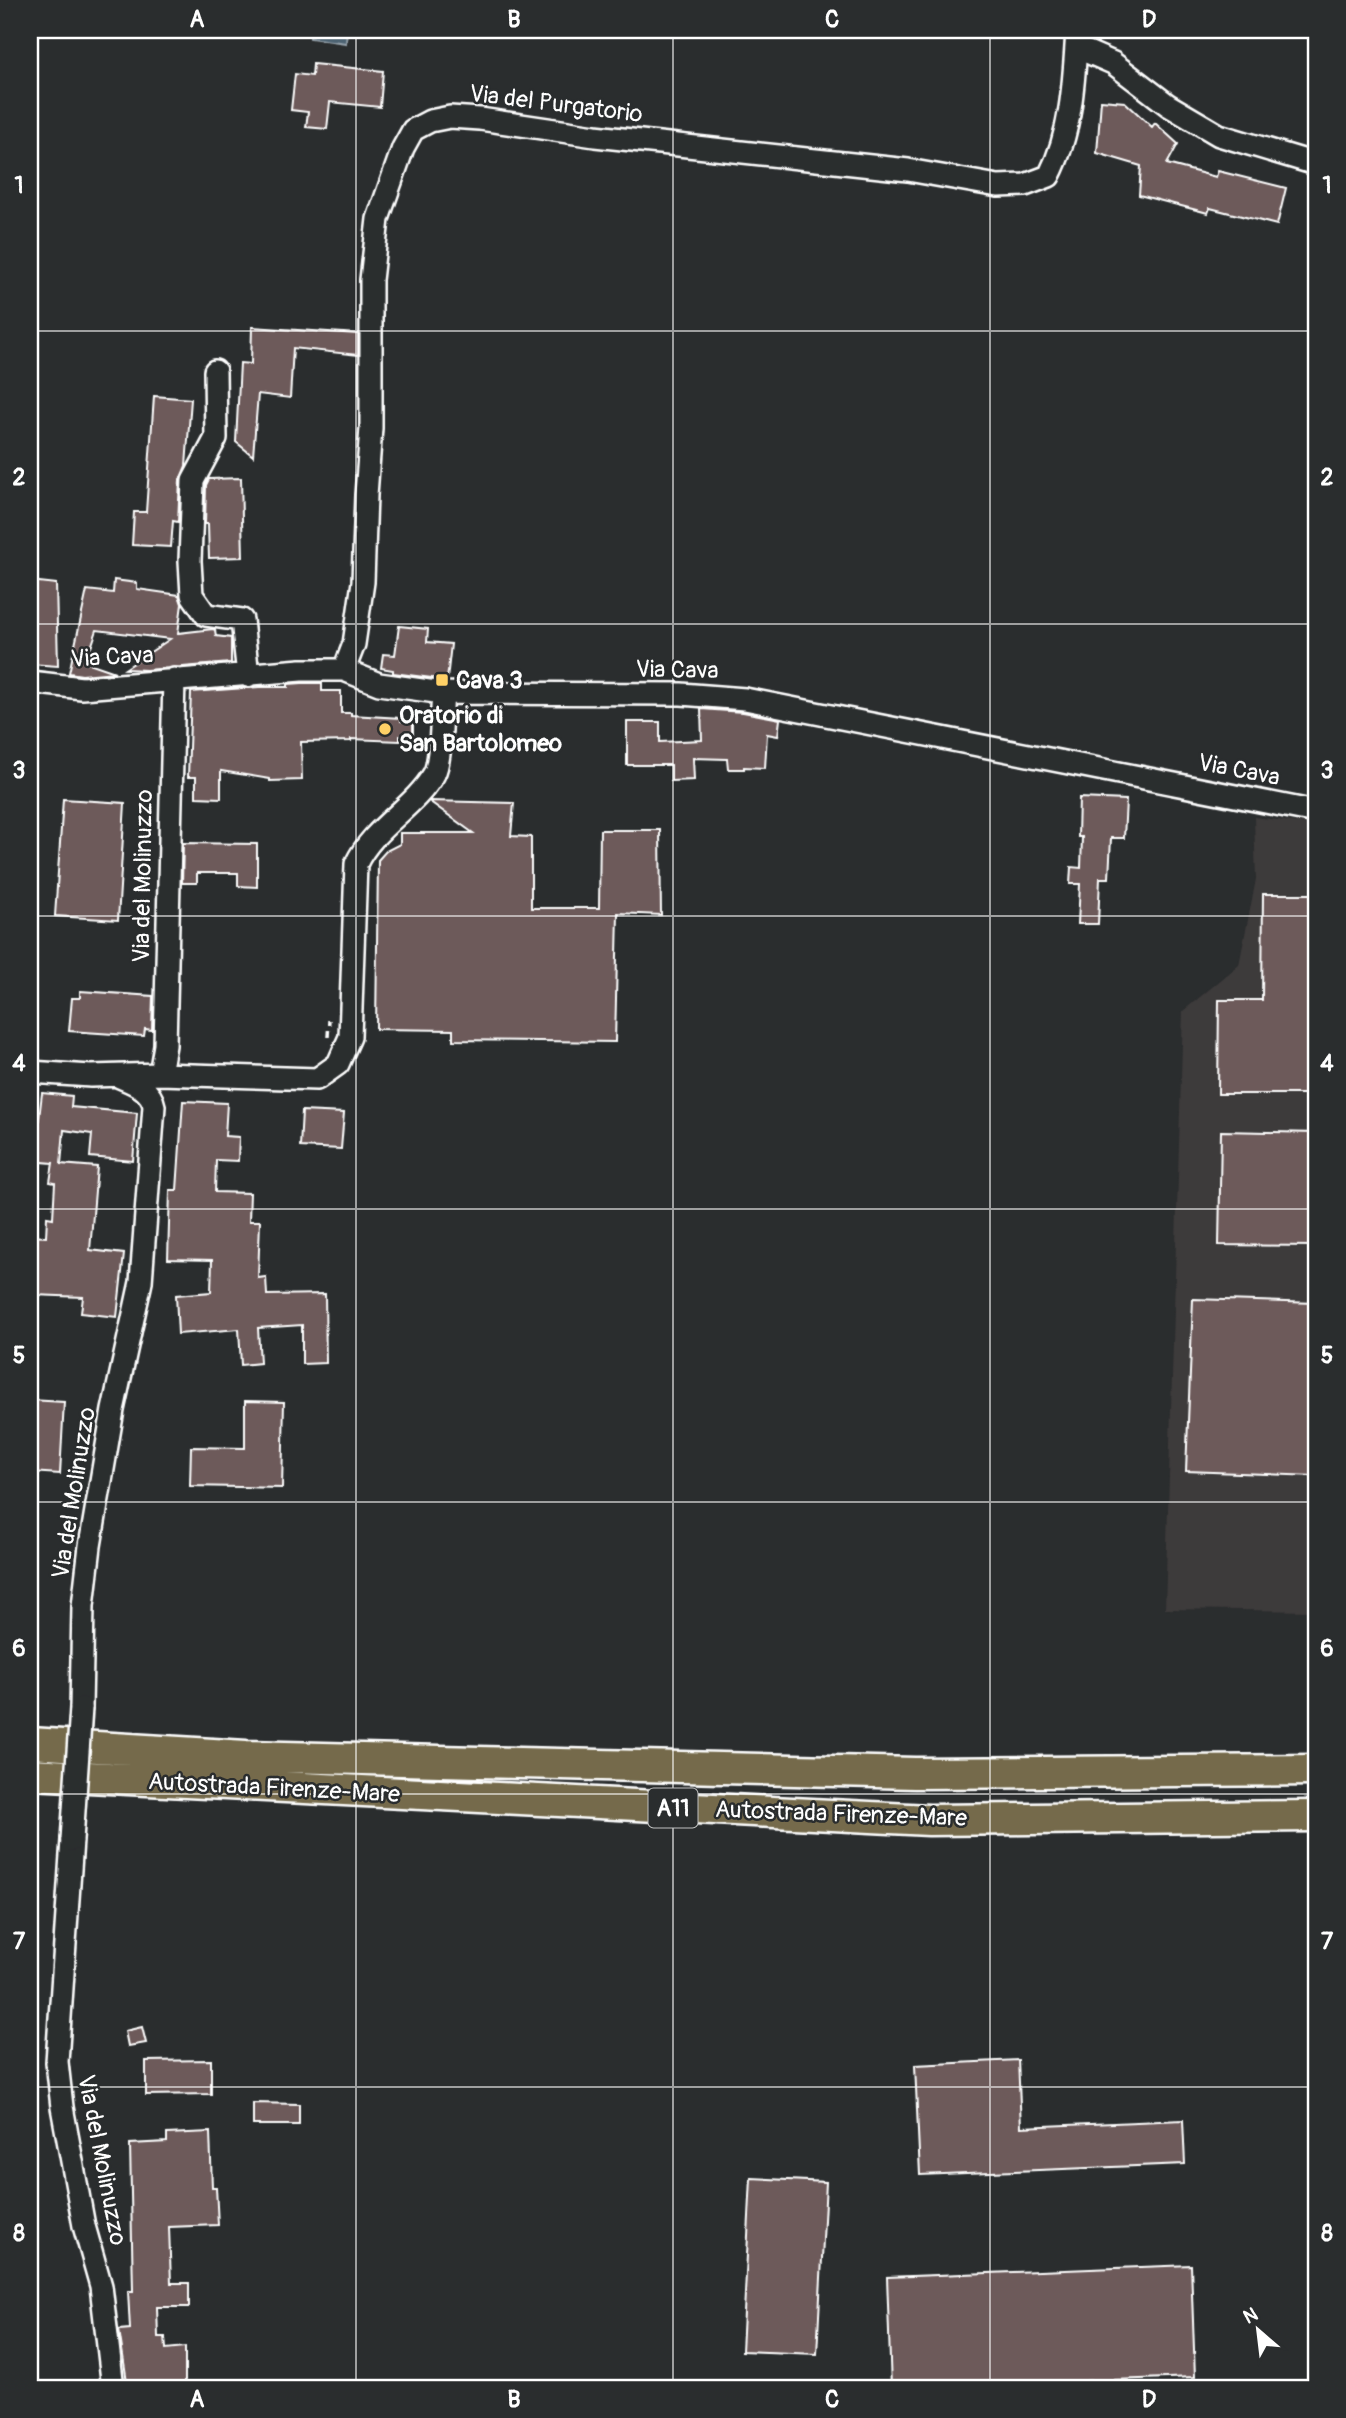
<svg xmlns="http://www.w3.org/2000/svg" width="1346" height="2418" viewBox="0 0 1346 2418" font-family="Pangolin,sans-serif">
<rect width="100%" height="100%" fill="#2a2d2e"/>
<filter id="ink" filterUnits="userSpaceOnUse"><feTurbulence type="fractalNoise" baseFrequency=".0143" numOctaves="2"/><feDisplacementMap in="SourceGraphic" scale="14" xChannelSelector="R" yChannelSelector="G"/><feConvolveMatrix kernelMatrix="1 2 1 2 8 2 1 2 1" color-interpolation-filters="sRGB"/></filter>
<g filter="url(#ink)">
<!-- built -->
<path fill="#3e3a3b" d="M1254 817 1316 825V1611L1165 1609 1183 1011 1239 965 1256 879Z"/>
<!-- water -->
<path fill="#4e6372" stroke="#95a1aa" stroke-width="2" d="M311 30H347L346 43 310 38Z"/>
<!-- building -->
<path fill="#6d5a5a" stroke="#fff" stroke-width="2" d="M313 64 383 71 380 107 330 102 327 129 306 127 308 112 291 110 295 74 312 76Z
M1101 100 1125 102 1152 127 1155 123 1178 144 1167 164 1216 177 1218 171 1286 188 1277 225 1210 208 1208 213 1139 195 1141 166 1097 153Z
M252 327 358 334V355L293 348 290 398 258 394 253 456 236 442 240 363 251 364Z
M154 396 191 399 186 466 180 480 178 522 173 521 171 547 132 545 134 512H146Z
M241 478 243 557 209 558 208 524H205L206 485 209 479Z
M114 580 137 583V589L179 595 182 604 178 633 213 629 215 630 216 636 231 638V663L146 670 125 669 170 639 97 630 86 662 115 672 82 675 69 673 87 590 113 593Z
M30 581 56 584 58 666 30 664Z
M399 626 428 629 427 642 451 644 447 680 393 673V670L381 668 383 654 395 655Z
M302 683H322V691H341V713H351V715L401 718V721L413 722V737L400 736V741L351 739V741L301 742 302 780 270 781V779L221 771V798L196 797V777H188L191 692 259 687H288V684Z
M701 709 743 712 780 719 778 736 767 734 765 768 744 767V769H728L727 759 693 758 694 780 671 781V765H627V722H660V742L702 740Z
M1079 798 1126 800 1124 838H1111L1109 878H1100L1098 924H1078L1080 884H1070L1071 867 1081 868 1082 837H1078Z
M63 799 125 803 118 920 55 916Z
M429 801 514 803 511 836 531 837V908H599L600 830H660L661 915 618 913 615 1042 453 1040V1030L376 1029 378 860 386 851 400 844V833H473Z
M183 843 257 844V887L238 886V873H197V883H182Z
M1263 894H1316V1094H1218L1219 1000H1262Z
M80 991 153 996 152 1030 145 1029 144 1036 69 1031 72 998H80Z
M42 1093 72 1096 71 1107 137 1113 133 1161 90 1157 92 1134 64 1130 61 1164 97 1167 90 1250 124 1254 117 1317 81 1313 83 1297 34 1295 35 1259H30V1236L46 1237 47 1217 53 1218 55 1183 50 1182 53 1163 30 1161V1127H38Z
M183 1101 227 1103 225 1136 239 1137 238 1161 216 1160 215 1192 250 1193 249 1221H260L258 1278 266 1277 267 1295 325 1294 326 1363 302 1364V1325L258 1328 260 1363 241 1365 239 1329 178 1334 176 1295 211 1292 212 1260 168 1259 170 1190H177Z
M302 1111 344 1113 341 1149 300 1147Z
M1221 1131 1316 1133V1246L1219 1245Z
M1193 1299 1316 1303V1476L1186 1471Z
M30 1400 64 1402 60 1474 30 1472Z
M245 1401 284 1402 282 1488 190 1486 191 1447 245 1448Z
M142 2027 146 2043 128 2046 125 2031Z
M211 2060V2094L146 2095V2061Z
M1018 2060 1021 2127 1183 2120 1185 2164 920 2175 915 2065Z
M253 2103 299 2104V2125H253Z
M210 2132 212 2187H216L218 2225 169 2227 171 2283H189V2307H157L158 2337H165L166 2349 185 2347V2388H128L119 2330 130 2329 128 2291H133L130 2144 167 2142V2134Z
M751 2178 826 2182 817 2354 742 2351Z
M1191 2265 1195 2377 891 2388 887 2277Z"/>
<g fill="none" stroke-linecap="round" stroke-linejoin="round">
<defs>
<path id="minor" d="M1076 47 1113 63 1168 105 1219 135 1309 162
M215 371 216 438 193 481 190 561 192 595 206 615 242 620 248 676
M344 670 354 644 363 582 366 495 371 428V280L378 219 403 148 413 130 430 121 450 117 480 119 595 136 908 170 998 186 1025 185 1049 176C1072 132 1074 79 1077 30
M30 682 82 688 301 670H344L379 684 443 693 681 694 745 699 1316 812
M30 1072 91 1076 160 1074 317 1079 338 1064 350 1037 356 864C373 827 413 809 434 774 442 759 441 712 443 693
M160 1074 165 1045 174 679
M81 1708 83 1606 90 1546 113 1410 141 1282 154 1106C151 1089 134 1083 120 1077
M72 1840 57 2062 62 2107 84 2226 101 2286 113 2388"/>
<path id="highway" d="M30 1743 246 1756 915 1773 1316 1770
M30 1774 929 1820 1316 1816"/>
</defs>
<!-- minor casing -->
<use href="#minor" stroke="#fff" stroke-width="26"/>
<!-- highway casing -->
<use href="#highway" stroke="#fff" stroke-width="35"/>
<!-- path -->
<path stroke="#fff" stroke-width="3.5" stroke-dasharray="7 5" stroke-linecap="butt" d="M328 1037 329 1020"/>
<!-- minor -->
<use href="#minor" stroke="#2a2d2e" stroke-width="21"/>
<!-- highway -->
<use href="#highway" stroke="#746b4b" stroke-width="30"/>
<defs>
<path id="minor-bridge" d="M72 1840 81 1708"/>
</defs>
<!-- minor-bridge casing -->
<use href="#minor-bridge" stroke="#fff" stroke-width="26" stroke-linecap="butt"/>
<!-- minor-bridge -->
<use href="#minor-bridge" stroke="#2a2d2e" stroke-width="21"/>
</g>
</g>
<!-- grid -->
<path fill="none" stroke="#fff" stroke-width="2" stroke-opacity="0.55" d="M356 30V2388M673 30V2388M990 30V2388M30 331H1316M30 624H1316M30 916H1316M30 1209H1316M30 1502H1316M30 1794H1316M30 2087H1316"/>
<!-- markers -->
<g fill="#ffd166" stroke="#2a2d2e" stroke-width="2.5">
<rect x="435" y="673" width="14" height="14" rx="3.5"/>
<circle cx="385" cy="729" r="7"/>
</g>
<g text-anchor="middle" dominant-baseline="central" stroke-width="5" stroke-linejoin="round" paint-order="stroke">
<!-- shield labels -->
<rect fill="#2a2d2e" stroke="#bfc0c0" stroke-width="2" x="648.5" y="1788.5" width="49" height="39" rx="5"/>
<g font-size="23" font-weight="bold" fill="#fff">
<text x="673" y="1808">A11</text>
</g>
<!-- street labels -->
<g font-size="24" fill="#fff" stroke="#2a2d2e">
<text transform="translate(556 104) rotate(7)">Via del Purgatorio</text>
<text transform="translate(112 657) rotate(-3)">Via Cava</text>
<text transform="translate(677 670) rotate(1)">Via Cava</text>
<text transform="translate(1239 770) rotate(11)">Via Cava</text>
<text transform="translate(143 876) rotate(-89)">Via del Molinuzzo</text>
<text transform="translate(74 1493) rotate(-81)">Via del Molinuzzo</text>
<text transform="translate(274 1788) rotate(3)">Autostrada Firenze-Mare</text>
<text transform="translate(841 1814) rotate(2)">Autostrada Firenze-Mare</text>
<text transform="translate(102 2160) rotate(79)">Via del Molinuzzo</text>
</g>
<!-- poi labels -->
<g font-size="24" font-weight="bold" fill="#fff" stroke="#2a2d2e" text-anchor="start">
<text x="456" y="680">Cava 3</text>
<text x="399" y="715">Oratorio di<tspan x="399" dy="28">San Bartolomeo</tspan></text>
</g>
</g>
<!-- margin -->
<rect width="1346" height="2418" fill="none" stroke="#2a2d2e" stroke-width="77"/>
<!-- north arrow -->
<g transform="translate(1258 2330) rotate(332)" stroke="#2a2d2e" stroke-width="5" paint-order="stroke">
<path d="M0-5L12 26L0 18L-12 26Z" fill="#ffffff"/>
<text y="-10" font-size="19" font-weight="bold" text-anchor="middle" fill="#ffffff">N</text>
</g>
<rect x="38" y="38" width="1270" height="2342" fill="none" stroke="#fff" stroke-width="2.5"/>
<g font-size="23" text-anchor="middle" font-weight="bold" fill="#fff">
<text x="197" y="27">A</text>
<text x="514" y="27">B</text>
<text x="832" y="27">C</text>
<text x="1149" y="27">D</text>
<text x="19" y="193">1</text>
<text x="1327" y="193">1</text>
<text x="19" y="485">2</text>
<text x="1327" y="485">2</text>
<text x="19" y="778">3</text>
<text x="1327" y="778">3</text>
<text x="19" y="1071">4</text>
<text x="1327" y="1071">4</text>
<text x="19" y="1363">5</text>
<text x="1327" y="1363">5</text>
<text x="19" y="1656">6</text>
<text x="1327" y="1656">6</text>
<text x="19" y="1949">7</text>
<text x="1327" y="1949">7</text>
<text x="19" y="2241">8</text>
<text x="1327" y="2241">8</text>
<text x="197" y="2407">A</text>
<text x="514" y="2407">B</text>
<text x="832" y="2407">C</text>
<text x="1149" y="2407">D</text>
</g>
</svg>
